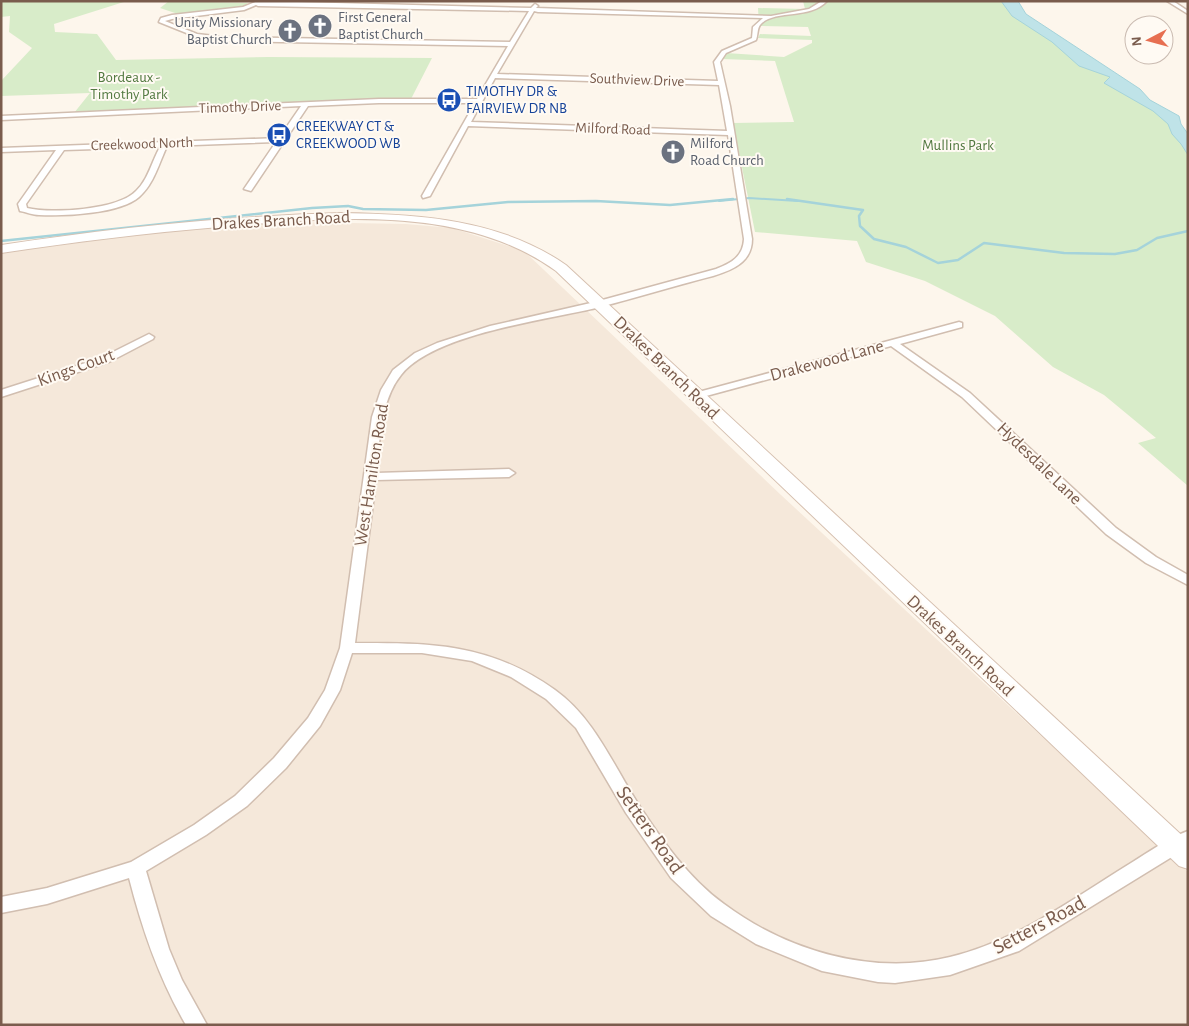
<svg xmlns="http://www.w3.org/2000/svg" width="1189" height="1026" viewBox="0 0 1189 1026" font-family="'Alegreya Sans',sans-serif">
<rect width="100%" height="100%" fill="#fdf6ec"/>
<!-- residential -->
<path fill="#f5e8da" d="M294 222 406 224 452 228 524 251 781 495 1188 872V1025H1V253L160 232Z"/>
<!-- green -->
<path fill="#d8ecc9" d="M1 1H127L54 24 55 32 97 34 116 60 268 57 432 58 411 99 74 113 90 93 1 96V81L32 48 9 32 10 16 1 17Z
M169 1 248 3 243 7 178 14 160 8Z
M803 1H1004L1165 116 1188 147V486L1138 443 1156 438 1104 395 1053 367 995 316 925 281 866 262 857 241 755 232 733 123 794 122 775 61 722 59 726 53 784 57 812 43V40L758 38 760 34 811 36 808 27 759 26 758 8 805 9Z"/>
<!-- water -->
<path fill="#bfe3e8" stroke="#a5d3da" d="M1001 1H1018L1026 14 1140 89 1150 100 1179 116 1181 124 1188 134V155L1181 144 1172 134 1168 124 1153 111 1104 83 1110 77 1079 66 1052 42 1012 16Z"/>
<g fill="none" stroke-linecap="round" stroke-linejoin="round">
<!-- stream-far1 -->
<path stroke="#a5d3da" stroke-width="2" d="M719 201 749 198 798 201"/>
<!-- stream -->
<path stroke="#a5d3da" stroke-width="2.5" d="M787 199 863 210 859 216 860 226 874 239 906 247 938 263 958 260 984 243 1064 253 1115 254 1137 250 1157 238 1188 231
M1 241 312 208 348 206 363 209 426 210 508 202 596 201 670 205 733 199"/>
<defs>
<path id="street" d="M258 1 531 8 535 4 538 6 536 8 771 16 809 9 822 1H827C810 20 773 9 760 25 757 29 758 35 756 40L726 53 720 62 730 106 752 239C752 262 733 270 713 276 674 286 635 298 596 308 546 320 433 334 401 375 380 401 380 441 376 473L509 469 515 473 509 477 376 480 355 643C432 643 489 643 555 690 594 718 612 763 637 802 661 839 688 878 724 904 787 951 873 976 950 957 1017 941 1074 898 1131 863 1149 852 1168 838 1188 831V847L1019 951 950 975 895 983 878 982 822 971 756 944 711 916 671 878 626 813 576 728 546 699 511 677 472 661 422 653H352L340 690 320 726 286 768 247 806 206 835 146 871 169 949 182 980 207 1025H186C159 979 142 929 129 878L47 904 1 913V897L47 888 131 862 194 825 235 796 274 758 308 718 325 690 340 648 372 417 381 390 393 370 415 353 437 343 490 326 595 302 716 269C731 263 743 257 744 239L728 135 468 126 430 196 423 198 422 196 475 103H379L308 106 251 191 244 189 276 142 167 146C159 163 154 184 139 197 119 214 65 216 39 215 33 215 26 212 20 211L18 204 56 150 1 152V148L279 138 301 106 1 120V116L379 99H477L508 46 223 41 194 36 159 22 161 18 172 15 243 7ZM256 5 258 6 529 11 510 42 223 37 197 34 165 21 172 19 244 10ZM534 11 538 12 763 18 753 27 752 38 722 51 714 62 718 81 497 74ZM495 78 719 85 727 131 471 122ZM160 147C152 161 148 180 136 191 118 210 51 214 27 208L26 204 64 150Z
M1167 1H1173L1188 11V14Z
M959 322 962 323V327L900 344 970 393 1116 528 1156 557 1188 575V585L1146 563 1106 534 962 397 891 346 695 399 690 396 691 394Z
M149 334 154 337 153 339 109 362 1 397V390L101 358Z"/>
<path id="secondary" d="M341 213C419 214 500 219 566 265L1188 841V869L1179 866 556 271C462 203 329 218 219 227 146 233 74 242 1 253V245C114 228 227 216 341 213Z"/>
</defs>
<!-- street casing -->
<use href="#street" stroke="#d1beb0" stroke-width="3"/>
<!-- secondary casing -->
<use href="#secondary" stroke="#d6c0b0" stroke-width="2"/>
<!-- street -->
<use href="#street" fill="#fff" fill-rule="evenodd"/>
<!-- secondary -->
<use href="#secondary" fill="#fff" fill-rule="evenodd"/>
</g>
<!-- icons -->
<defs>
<symbol id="church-disc" viewBox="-11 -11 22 22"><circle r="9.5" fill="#6b7280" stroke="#fffaf3"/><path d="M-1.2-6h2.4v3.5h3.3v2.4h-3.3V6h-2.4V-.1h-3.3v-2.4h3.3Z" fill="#fff"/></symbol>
<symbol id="bus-disc" viewBox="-11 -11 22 22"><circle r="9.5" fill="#1a4fb4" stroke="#fffaf3"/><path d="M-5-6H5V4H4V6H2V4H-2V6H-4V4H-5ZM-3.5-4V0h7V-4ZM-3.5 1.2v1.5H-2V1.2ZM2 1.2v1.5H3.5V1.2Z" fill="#fff"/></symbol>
</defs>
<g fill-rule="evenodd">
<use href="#church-disc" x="306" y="12" width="28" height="28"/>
<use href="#church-disc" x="276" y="17" width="28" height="28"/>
<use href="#bus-disc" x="435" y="86" width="28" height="28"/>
<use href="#bus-disc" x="265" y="121" width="28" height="28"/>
<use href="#church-disc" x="659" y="138" width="28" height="28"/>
</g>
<g text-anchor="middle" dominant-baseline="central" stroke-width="4" stroke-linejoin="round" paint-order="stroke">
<!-- far-worship labels -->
<g font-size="15" fill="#5b616d" stroke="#fffaf3" text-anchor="start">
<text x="338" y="17">First General<tspan x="338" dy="17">Baptist Church</tspan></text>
<text x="272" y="22" text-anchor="end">Unity Missionary<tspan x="272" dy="17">Baptist Church</tspan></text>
<text x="690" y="143">Milford<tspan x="690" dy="17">Road Church</tspan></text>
</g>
<!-- far-park labels -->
<g font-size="15" fill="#537a41" stroke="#fffaf3">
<text x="129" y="77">Bordeaux -<tspan x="129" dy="17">Timothy Park</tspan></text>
<text x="958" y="145">Mullins Park</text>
</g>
<!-- far-street labels -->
<g font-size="15" fill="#7a5c4d" stroke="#fffaf3">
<text transform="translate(637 80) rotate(2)">Southview Drive</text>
<text transform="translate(240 107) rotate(-2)">Timothy Drive</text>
<text transform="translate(613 129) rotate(2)">Milford Road</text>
<text transform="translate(142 144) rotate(-2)">Creekwood North</text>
</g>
<!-- far-transit labels -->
<g font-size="15" fill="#164399" stroke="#fffaf3" text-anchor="start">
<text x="466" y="91">TIMOTHY DR &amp;<tspan x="466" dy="17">FAIRVIEW DR NB</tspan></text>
<text x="296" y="126">CREEKWAY CT &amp;<tspan x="296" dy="17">CREEKWOOD WB</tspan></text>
</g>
<!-- street labels -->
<g font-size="18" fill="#7a5c4d" stroke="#fffaf3">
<text transform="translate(281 221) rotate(-3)">Drakes Branch Road</text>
<text transform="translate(827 361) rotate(-15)">Drakewood Lane</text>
<text transform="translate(76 368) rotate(-20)">Kings Court</text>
<text transform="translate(666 368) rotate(44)">Drakes Branch Road</text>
<text transform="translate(1039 464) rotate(44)">Hydesdale Lane</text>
<text transform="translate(372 475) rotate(-81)">West Hamilton Road</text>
<text transform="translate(960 646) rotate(43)">Drakes Branch Road</text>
</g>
<!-- near-street labels -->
<g font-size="21" fill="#7a5c4d" stroke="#fffaf3">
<text transform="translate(650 830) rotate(55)">Setters Road</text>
<text transform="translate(1039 925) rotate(-28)">Setters Road</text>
</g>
</g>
<!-- border -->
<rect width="1189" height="1026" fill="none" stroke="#7a5c4d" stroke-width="5"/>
<!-- north arrow -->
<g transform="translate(1149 40) rotate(264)"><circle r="24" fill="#fffaf3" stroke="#cabbb1"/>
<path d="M0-4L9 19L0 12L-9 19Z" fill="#e76f51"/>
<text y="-8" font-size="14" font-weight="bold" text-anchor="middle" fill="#7a5c4d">N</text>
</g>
</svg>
